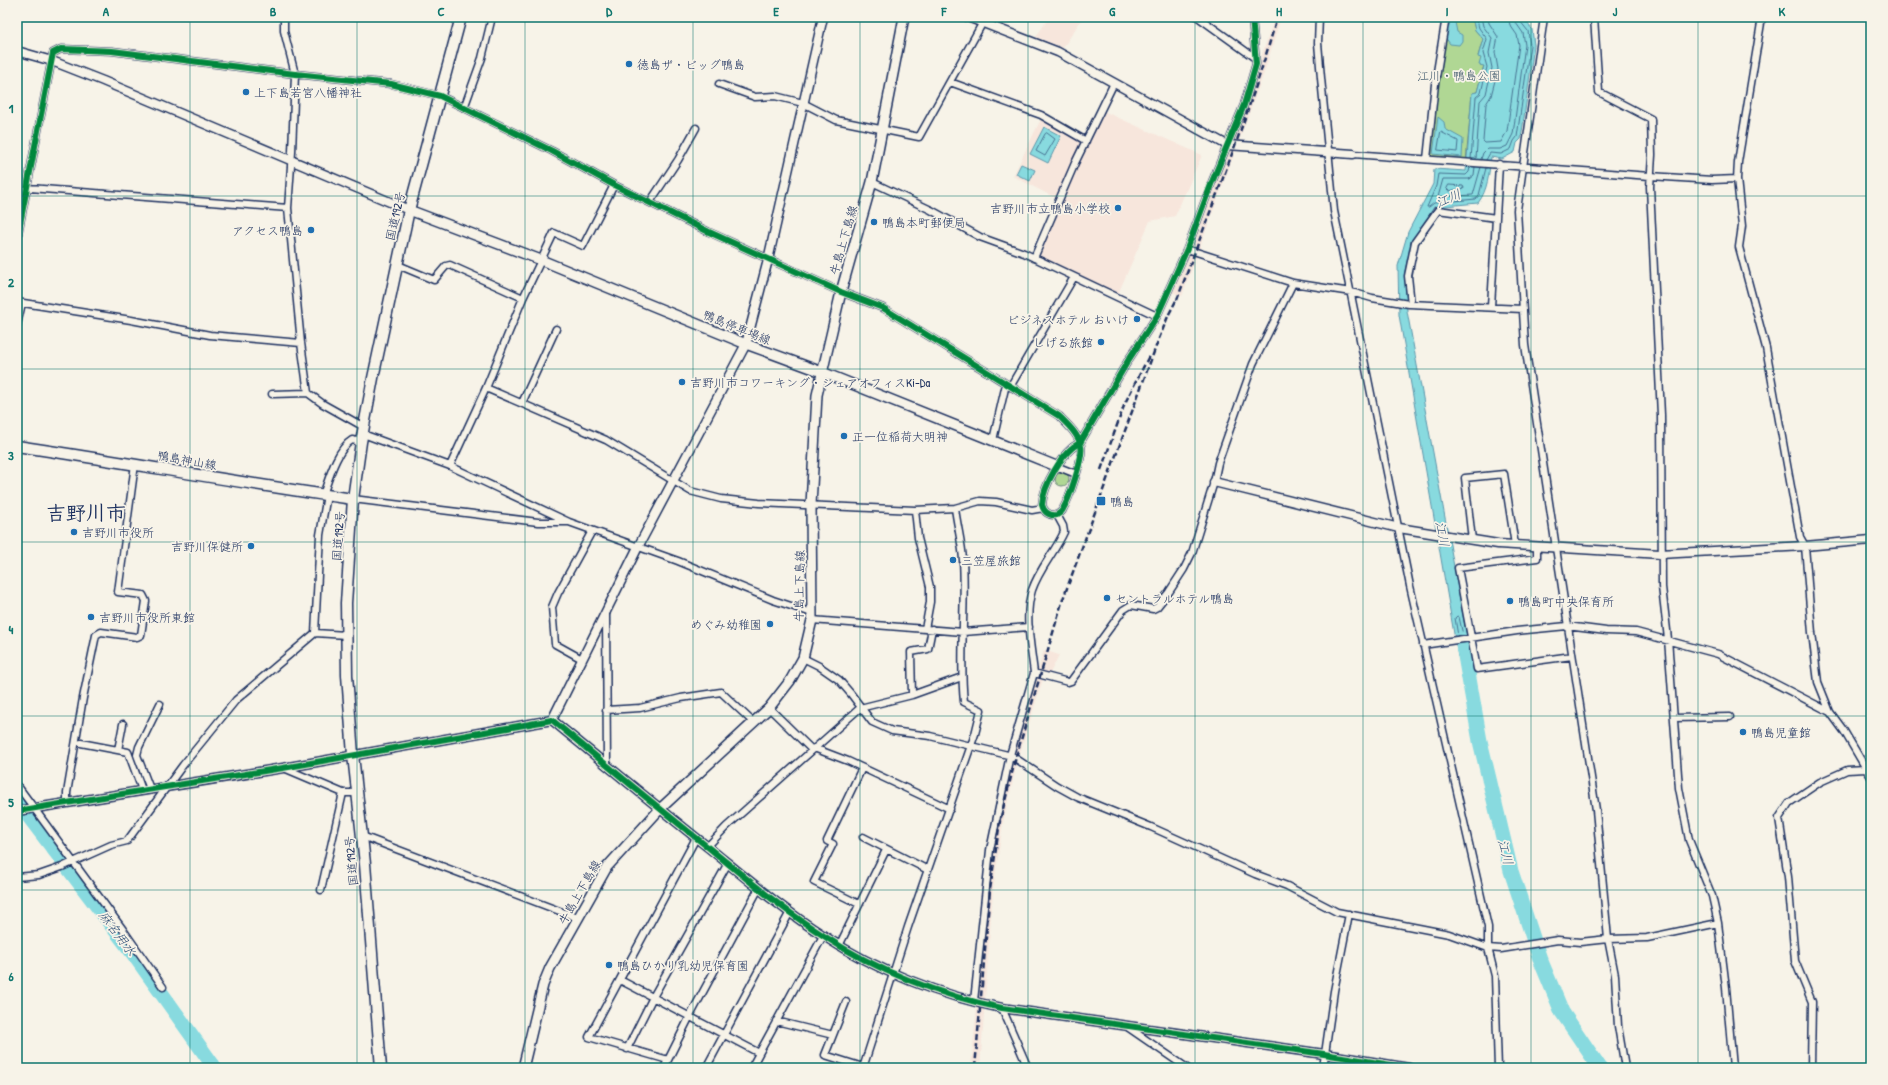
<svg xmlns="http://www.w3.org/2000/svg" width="1888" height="1085" viewBox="0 0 1888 1085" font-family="'Patrick Hand','Klee One',sans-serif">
<rect width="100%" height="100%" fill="#f7f3e8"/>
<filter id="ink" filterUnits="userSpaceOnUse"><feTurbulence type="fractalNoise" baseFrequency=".025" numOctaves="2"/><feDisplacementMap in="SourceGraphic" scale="8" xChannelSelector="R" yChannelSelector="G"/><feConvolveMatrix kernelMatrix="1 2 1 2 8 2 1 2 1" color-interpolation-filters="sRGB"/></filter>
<g filter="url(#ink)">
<!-- built -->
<path fill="#f7e6dc" d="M1049 17H1083L1063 48 1036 37Z
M1275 17H1281L1265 70 1182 296 1172 292 1230 146Z
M1101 110 1202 155 1175 216 1150 221 1118 294 1037 256 1061 201 1013 176 1041 119 1086 145Z
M1044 650 1059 655 1050 673H1046L1044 676 1018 759 1003 823 993 891 980 1068H971L988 889 997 821 1012 756Z"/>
<!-- green -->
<path fill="#b0d794" stroke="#668379" d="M1448 17H1472L1475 30 1483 39 1478 56 1481 57 1484 65 1477 92 1472 93 1466 162 1427 159Z
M1055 479a7 7 0 1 1 14 0a7 7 0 1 1-14 0Z"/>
<!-- water -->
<path fill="#88dadf" stroke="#5c96ab" d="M1448 17H1454L1457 32 1462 35V41L1459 45 1450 44 1445 37Z
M1472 17H1522L1532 29 1534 45 1521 139 1517 143 1515 152 1502 159 1491 157C1489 173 1488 190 1478 203L1434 207 1411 244 1405 271 1407 311 1471 659 1458 657 1399 315 1398 266 1408 232 1433 184 1434 169 1466 171 1472 93 1477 92 1484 66 1479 65 1481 58 1478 57 1483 39 1475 30Z
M1438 117 1444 122 1445 129 1463 139 1462 157 1433 154Z
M1044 127 1061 136 1048 163 1030 154Z
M1021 164 1035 170 1030 181 1016 174Z"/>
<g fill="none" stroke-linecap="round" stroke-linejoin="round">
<!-- shore -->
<path stroke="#477392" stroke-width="1" d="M1488 17 1489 23 1498 37 1495 52 1498 69 1491 96 1486 104 1483 141 1485 143 1501 142 1507 131 1519 45 1517 35 1510 25 1508 17
M1441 132 1458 141 1457 152 1438 150Z
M1047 133 1055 139 1045 156 1036 151 1045 134Z
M1471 159 1476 97 1481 93 1487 67 1483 53 1487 39 1479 28 1476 17
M1476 159 1480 101 1486 94 1492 68 1489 53 1492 38 1483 26 1481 17
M1481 159 1483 153 1487 149H1500L1507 146 1513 134 1525 45 1523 33 1516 23 1514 17
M1486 160 1490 153 1501 154 1511 149 1514 141 1517 137 1530 45 1528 31 1520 21 1519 17
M1470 167 1469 172 1466 175 1438 174 1436 186 1427 207H1429L1434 203 1476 199 1479 195 1486 168
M1475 167 1474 175 1469 179H1443L1438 197 1473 195 1481 167
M1449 185 1463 186 1464 188 1449 191 1447 189Z
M1458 636 1455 618 1457 616 1459 617 1463 635"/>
<!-- river -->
<path stroke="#88dadf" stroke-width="15" d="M1462 639 1480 741 1511 871 1540 959 1562 1012 1600 1068
M17 801 132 952 215 1068"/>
<defs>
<path id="minor" d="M284 17V31L295 74 292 152 288 208 301 343 308 393 323 404 364 427
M1198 17 1255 58
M1319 17 1318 43 1321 78 1334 211 1410 586 1488 927V948L1495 976 1498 1068
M1544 17 1517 210 1525 345 1596 810 1608 939 1615 975 1618 1026 1625 1068
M1594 17 1599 92 1651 119 1652 155 1650 187 1661 415 1662 587 1668 639 1679 788 1689 840 1712 896 1718 923 1726 988 1733 1068
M1762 17 1738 162 1737 179 1742 226 1739 247 1766 348 1800 537 1805 546 1812 633 1818 682 1830 712 1844 731 1871 777
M950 82 1041 115 1086 141
M719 84 755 97 775 96 803 103 836 120 919 137 983 22
M464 108 482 58 492 17
M1353 154 1650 176 1712 180 1737 179
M1427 159 1435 84 1446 17
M872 182 931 210 980 237 1024 253 1157 316
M17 187 288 208
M650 202 678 160 696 128
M17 239 53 53 61 49 112 51 295 74 391 84 440 96 552 151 614 185 709 232 841 292 883 308 1059 416C1068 425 1078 434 1081 446 1084 456 1069 499 1063 509 1062 512 1060 513 1057 515 1049 516 1044 512 1042 505 1043 486 1063 450 1080 443L1129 359 1157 316 1187 249 1212 182 1244 105 1256 64 1252 17
M1187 249 1293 283 1351 292 1372 298 1409 304 1523 309
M1034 258 1075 163 1114 83
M398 265 434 280 446 266 450 265 523 298
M17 302 131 320 210 335 301 343
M1411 304 1408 276 1415 242 1438 210 1496 218
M1491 307 1499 164
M17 325 22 303
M1010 387 1074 277
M486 388 606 440 690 491 721 499 759 503 915 510 955 508 980 501 996 502 1032 510 1043 508
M272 394 308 393
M522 403 556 329
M363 434 450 466 569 522 678 561 773 600 812 613
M993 440 1006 384
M450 466 486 388 523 298 554 233 583 246 614 185
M1056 466 1076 474
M323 495C329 478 337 449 352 440L361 442
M353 499 538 522H567
M915 510 918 538 930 587V602L925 629
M1057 515 1063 526 1064 532C1055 552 1039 569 1032 590 1024 616 1031 646 1034 673L1068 682 1071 681 1123 610 1131 605 1153 609 1157 607 1169 592 1184 569 1192 553 1214 482 1218 463 1253 364 1293 283
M1472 540 1465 478 1504 474 1515 545
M1537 547V558L1458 568 1477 669 1572 656
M606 613 607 766
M812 620 963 632 1029 627
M315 633 320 535 327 495
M1423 645 1517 631 1567 626 1606 631 1636 632 1718 654 1830 712
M803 658 819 666 839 680 851 694 872 722 892 731 930 736 1012 756 1057 786 1077 797 1151 827 1255 874 1287 886 1337 912 1449 934 1488 948 1501 949 1558 940 1580 942 1608 939 1647 938 1718 923
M582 659 555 644 552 607 558 593 592 531
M912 695 911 652 928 649 932 629
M769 708 812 750
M606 710 640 708 681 698 721 692 754 723
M1674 718 1730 717
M81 743 128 752 142 790
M814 748 848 761 950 809
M118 750 123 724
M284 768 343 793
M17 785 124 931 163 987
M150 789 137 755 139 747 160 704
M67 803V793L83 698 96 635 101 632 137 637 141 635 146 601 143 595 118 592 135 464
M362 836 578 918
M863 837 928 870
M707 847 726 827 860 708 912 695 962 677
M17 877 39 875 62 867 111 845 127 841 183 765 236 700 315 633 346 635
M321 890 343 793H358
M859 904 814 882 833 844 827 841 862 768
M839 946 886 850
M620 980 759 1053
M974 1001 990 850 1010 755 1034 673
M846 1002 825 1055 863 1067
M1002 1008 1028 1068
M776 1021 833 1035
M1126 1026 1187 1068
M627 1049 653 997 728 863
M668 1060 589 1037 696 838
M664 1068 690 1016 759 888
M706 1068 790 912
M751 1068 823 936
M863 1068 908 927 975 734 981 710 964 702C959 655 966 608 963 560 962 543 957 525 955 508
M1323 1068 1334 991 1349 914
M1811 1068 1812 1002 1795 961 1788 877 1779 818 1789 803 1820 782 1847 770 1866 769"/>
<path id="tertiary" d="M968 17 1058 52 1227 145 1353 154
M17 51 52 61 103 81 409 210
M1214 482 1399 528 1498 544 1660 554 1805 546 1871 540
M552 720 638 547 746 344 768 260 823 17
M17 811 283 768 552 720C604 763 656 806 709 848 746 878 783 910 824 936 875 970 941 996 1002 1008L1324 1054 1409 1068"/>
<path id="secondary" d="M409 210 541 260 746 344 822 372 1056 466
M523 1068 543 985 550 968 607 867 660 809 769 708 790 681 803 658 812 620 811 505 817 395 841 292 872 182 904 17"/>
<path id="primary" d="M17 446C129 463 241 483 353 499"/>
<path id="trunk" d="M381 1068 365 864 353 755 347 675 346 603 353 499 361 442 373 378 409 210 461 17"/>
</defs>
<!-- minor casing -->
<use href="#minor" stroke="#1b2f5e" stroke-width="9"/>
<!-- tertiary casing -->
<use href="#tertiary" stroke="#1b2f5e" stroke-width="11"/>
<!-- secondary casing -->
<use href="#secondary" stroke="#1b2f5e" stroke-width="12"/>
<!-- primary casing -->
<use href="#primary" stroke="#1b2f5e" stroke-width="13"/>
<!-- trunk casing -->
<use href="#trunk" stroke="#1b2f5e" stroke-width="13"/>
<!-- minor -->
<use href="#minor" stroke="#f7f3e8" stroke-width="6"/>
<!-- tertiary -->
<use href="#tertiary" stroke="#f7f3e8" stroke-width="8"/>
<!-- secondary -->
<use href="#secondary" stroke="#f7f3e8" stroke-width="9"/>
<!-- primary -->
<use href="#primary" stroke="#f7f3e8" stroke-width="10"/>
<!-- trunk -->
<use href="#trunk" stroke="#f7f3e8" stroke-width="10"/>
<!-- rail -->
<path stroke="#1b2f5e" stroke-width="2.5" stroke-dasharray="6 3" stroke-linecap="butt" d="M1177 300C1211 207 1251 112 1277 17
M1101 470 1125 403 1149 356
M975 1068 990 890 1000 821 1016 757 1063 599 1158 341 1169 314 1179 295"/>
<defs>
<path id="cycleway" d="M17 239 53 53 61 49 112 51 295 74 391 84 440 96 552 151 614 185 709 232 841 292 883 308 1059 416C1068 425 1078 434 1081 446 1084 456 1069 499 1063 509 1062 512 1060 513 1057 515 1049 516 1044 512 1042 505 1043 486 1063 450 1080 443L1129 359 1157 316 1187 249 1212 182 1244 105 1256 64 1252 17
M17 811 283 768 552 720C604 763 656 806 709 848 746 878 783 910 824 936 875 970 941 996 1002 1008L1324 1054 1409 1068"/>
</defs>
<!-- cycleway casing -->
<use href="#cycleway" stroke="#f7f3e8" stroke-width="8"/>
<!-- cycleway -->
<use href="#cycleway" stroke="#00873e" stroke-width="6"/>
</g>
</g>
<!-- grid -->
<path fill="none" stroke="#0f766e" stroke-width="1" stroke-opacity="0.55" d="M190 17V1068M357 17V1068M525 17V1068M693 17V1068M860 17V1068M1028 17V1068M1195 17V1068M1363 17V1068M1531 17V1068M1698 17V1068M17 196H1871M17 369H1871M17 542H1871M17 716H1871M17 890H1871"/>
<!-- markers -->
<g fill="#1f6fb2" stroke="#f7f3e8" stroke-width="1.5">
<circle cx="629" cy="64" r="4"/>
<circle cx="246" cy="92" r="4"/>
<circle cx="1118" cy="208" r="4"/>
<circle cx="874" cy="222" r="4"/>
<circle cx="311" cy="230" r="4"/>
<circle cx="1137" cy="319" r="4"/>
<circle cx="1101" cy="342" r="4"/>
<circle cx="682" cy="382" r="4"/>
<circle cx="844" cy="436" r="4"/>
<rect x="1096" y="496" width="10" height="10" rx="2"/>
<circle cx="74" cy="532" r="4"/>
<circle cx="251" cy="546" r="4"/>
<circle cx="953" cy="560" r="4"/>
<circle cx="1107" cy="598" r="4"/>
<circle cx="1510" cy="601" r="4"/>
<circle cx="91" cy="617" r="4"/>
<circle cx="770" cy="624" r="4"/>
<circle cx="1743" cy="732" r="4"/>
<circle cx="609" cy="965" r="4"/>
</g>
<g text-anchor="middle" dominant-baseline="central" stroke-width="3.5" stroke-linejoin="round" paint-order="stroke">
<!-- poi labels -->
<g font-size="12" fill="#1b2f5e" stroke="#f7f3e8" text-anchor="start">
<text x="637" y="64">徳島ザ・ビッグ鴨島</text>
<text x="254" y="92">上下島若宮八幡神社</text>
<text x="1110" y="208" text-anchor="end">吉野川市立鴨島小学校</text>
<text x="882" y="222">鴨島本町郵便局</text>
<text x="303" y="230" text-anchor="end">アクセス鴨島</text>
<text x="1129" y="319" text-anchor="end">ビジネスホテル おいけ</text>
<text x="1093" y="342" text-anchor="end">しげる旅館</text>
<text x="690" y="382">吉野川市コワーキング・シェアオフィスKi-Da</text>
<text x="852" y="436">正一位稲荷大明神</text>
<text x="1110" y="501">鴨島</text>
<text x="82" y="532">吉野川市役所</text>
<text x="243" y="546" text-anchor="end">吉野川保健所</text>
<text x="961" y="560">三笠屋旅館</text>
<text x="1115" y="598">セントラルホテル鴨島</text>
<text x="1518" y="601">鴨島町中央保育所</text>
<text x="99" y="617">吉野川市役所東館</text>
<text x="762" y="624" text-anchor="end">めぐみ幼稚園</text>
<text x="1751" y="732">鴨島児童館</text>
<text x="617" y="965">鴨島ひかり乳幼児保育園</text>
</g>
<!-- park labels -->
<g font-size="12" fill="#40596c" stroke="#f7f3e8">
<text x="1459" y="75">江川・鴨島公園</text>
</g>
<!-- street labels -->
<g font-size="12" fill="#1b2f5e" stroke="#f7f3e8">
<text transform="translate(395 216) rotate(-77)">国道192号</text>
<text transform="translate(843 240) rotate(-74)">牛島上下島線</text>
<text transform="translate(737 327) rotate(22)">鴨島停車場線</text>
<text transform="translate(187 460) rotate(10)">鴨島神山線</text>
<text transform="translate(338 536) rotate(-86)">国道192号</text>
<text transform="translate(799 586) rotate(-89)">牛島上下島線</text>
<text transform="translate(351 861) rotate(-95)">国道192号</text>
<text transform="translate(579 892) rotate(-60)">牛島上下島線</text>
</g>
<!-- water labels -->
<g font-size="13" font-style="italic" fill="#315178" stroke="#f7f3e8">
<text transform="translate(1448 198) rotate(-23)">江川</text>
<text transform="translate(1443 534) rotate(80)">江川</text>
<text transform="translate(1506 852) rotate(76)">江川</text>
<text transform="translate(118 933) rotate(53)">麻名用水</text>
</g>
<!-- town labels -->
<g font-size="20" font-weight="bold" fill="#1b2f5e" stroke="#f7f3e8">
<text x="86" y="512">吉野川市</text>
</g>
</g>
<!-- margin -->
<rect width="1888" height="1085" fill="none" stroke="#f7f3e8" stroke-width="44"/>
<rect x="22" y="22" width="1844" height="1041" fill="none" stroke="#0f766e" stroke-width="1.5"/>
<g font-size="13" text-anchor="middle" font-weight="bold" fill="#0f766e">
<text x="106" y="16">A</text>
<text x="273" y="16">B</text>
<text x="441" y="16">C</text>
<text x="609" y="16">D</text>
<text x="776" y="16">E</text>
<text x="944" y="16">F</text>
<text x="1112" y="16">G</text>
<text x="1279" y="16">H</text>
<text x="1447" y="16">I</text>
<text x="1615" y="16">J</text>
<text x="1782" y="16">K</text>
<text x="11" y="113">1</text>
<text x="11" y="287">2</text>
<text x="11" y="460">3</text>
<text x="11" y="634">4</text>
<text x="11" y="807">5</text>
<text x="11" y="981">6</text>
</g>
</svg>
